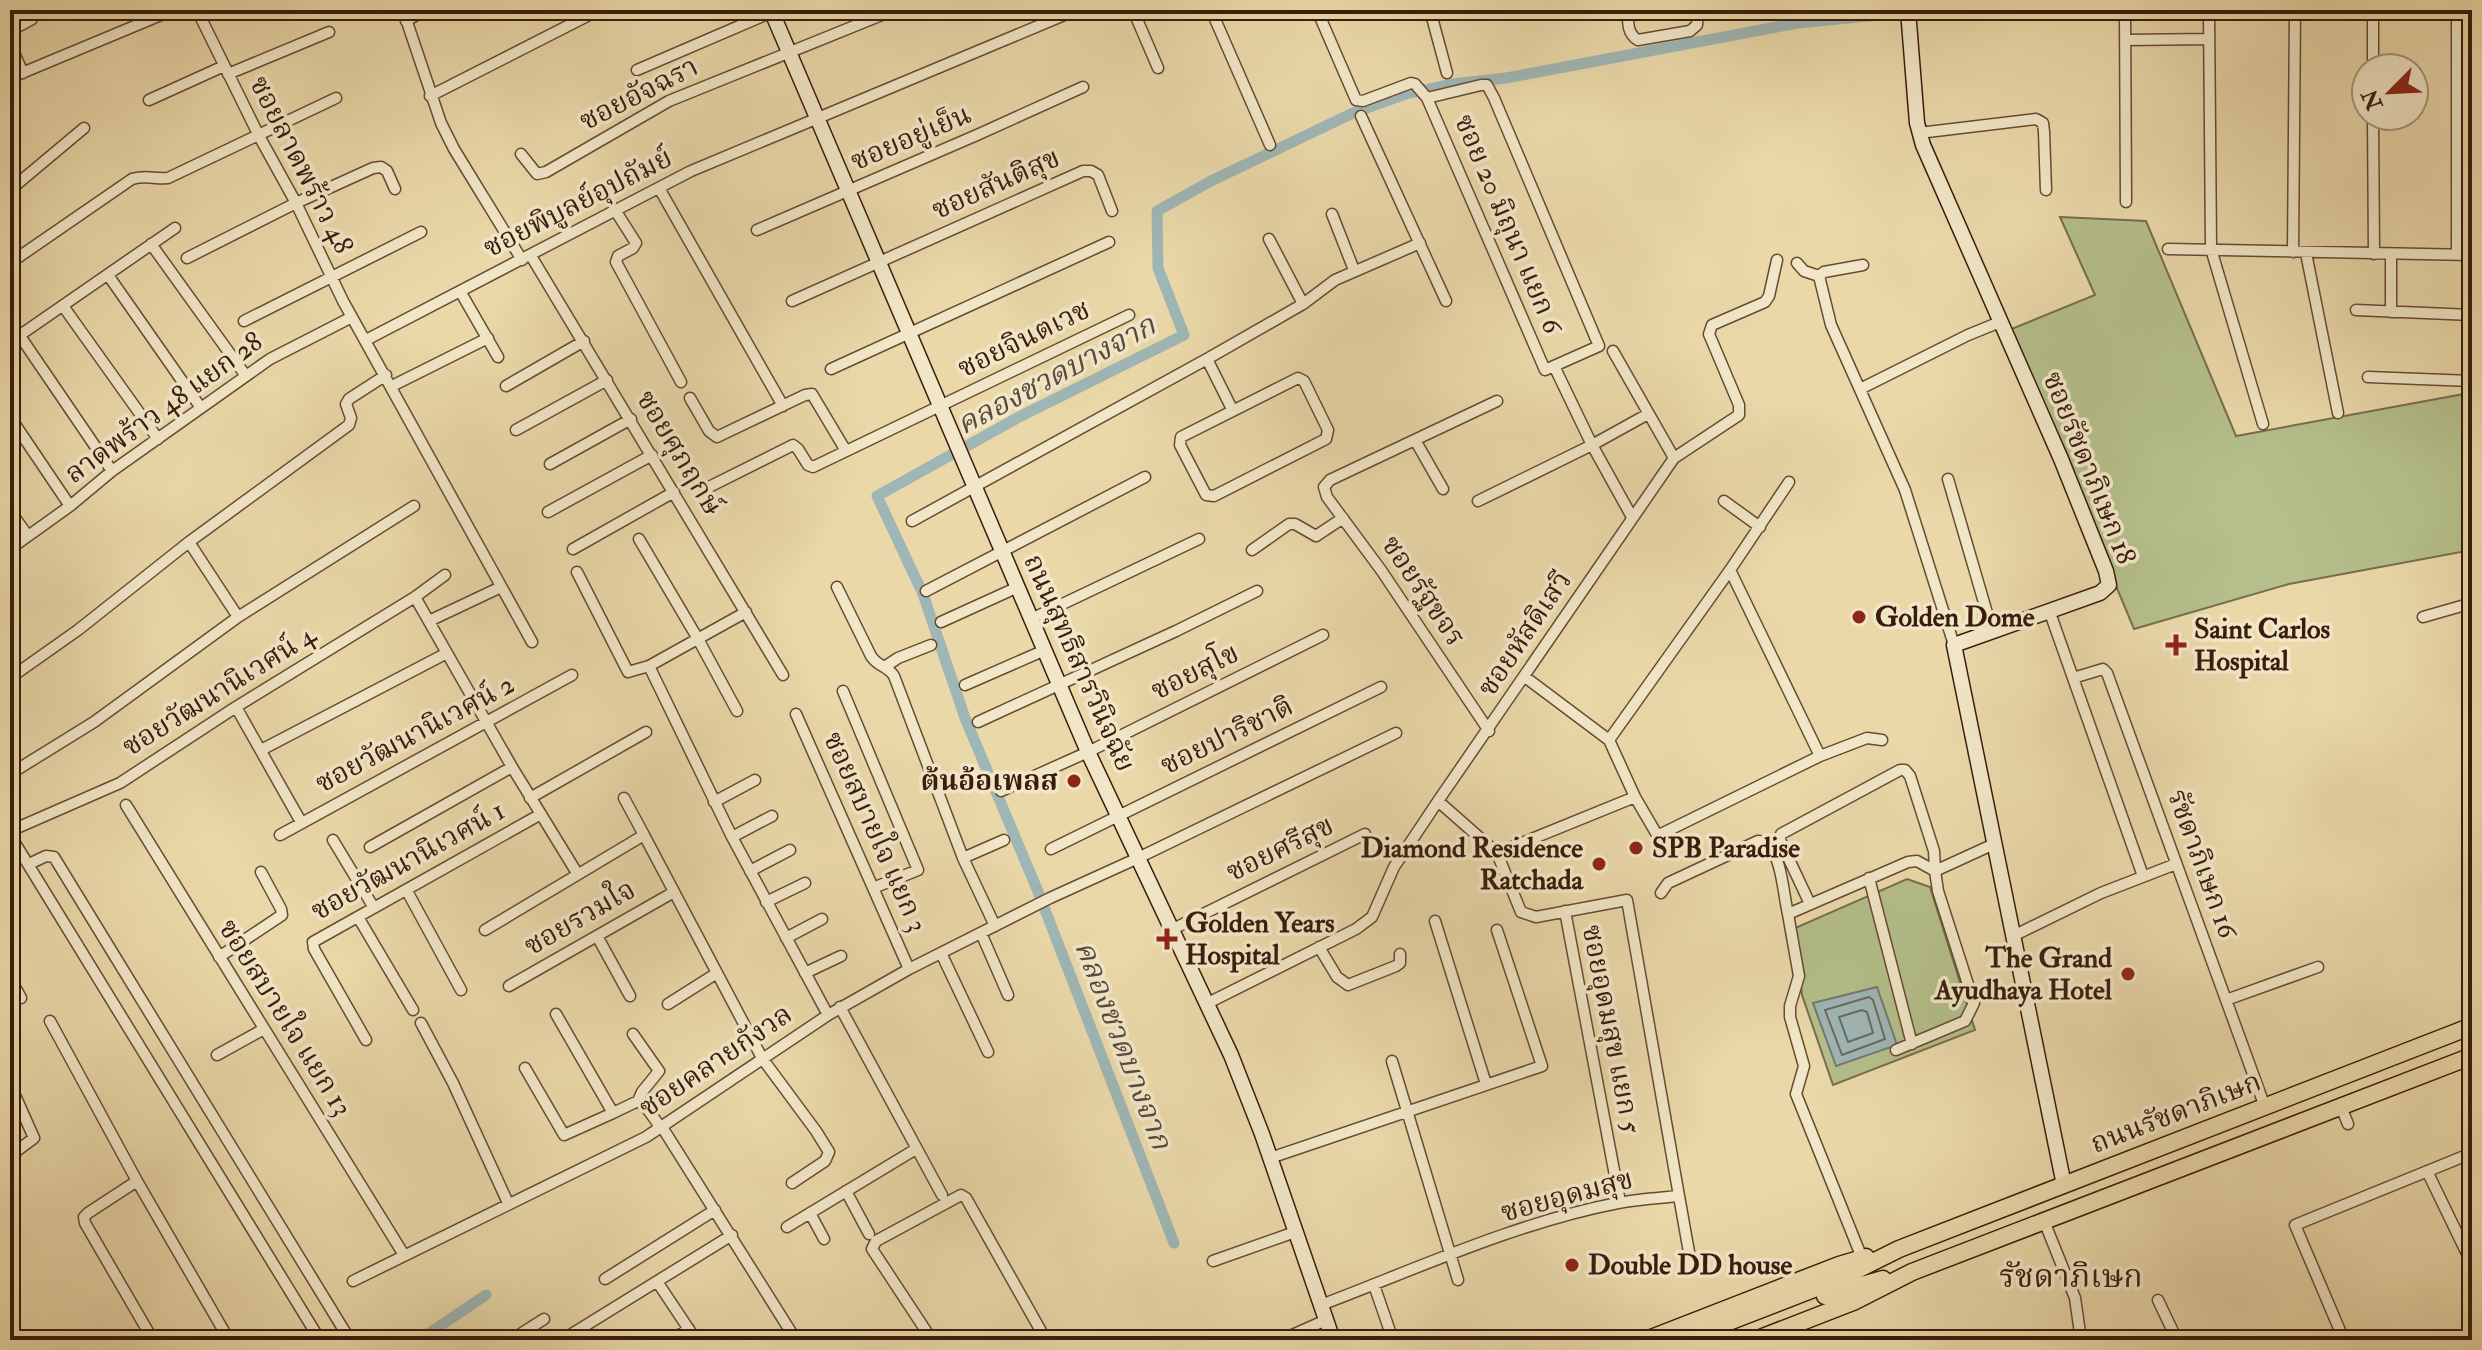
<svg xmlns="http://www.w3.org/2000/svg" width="2482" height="1350" viewBox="0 0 2482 1350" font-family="'IM FELL Double Pica','Noto Serif Thai',serif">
<rect width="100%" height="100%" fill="#ead8a9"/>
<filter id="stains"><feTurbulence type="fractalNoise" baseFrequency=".0025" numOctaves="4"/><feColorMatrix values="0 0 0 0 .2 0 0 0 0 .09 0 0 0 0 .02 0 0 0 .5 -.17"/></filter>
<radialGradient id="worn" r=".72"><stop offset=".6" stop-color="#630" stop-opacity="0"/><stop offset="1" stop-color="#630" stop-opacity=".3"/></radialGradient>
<!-- green -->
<path fill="#b4bf8b" stroke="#776e4c" stroke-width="2" d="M2060 217 2146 221 2236 436 2464 394 2472 419V550L2289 584 2134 629 2009 330 2095 295Z
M1907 879 1930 887 1975 1030 1833 1085 1802 995 1795 928Z"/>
<!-- water -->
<path fill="#9eb6b5" stroke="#767871" stroke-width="2" d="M1877 987 1897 1045 1836 1066 1813 1003Z"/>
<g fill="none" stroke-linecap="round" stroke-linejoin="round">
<!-- shore -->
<path stroke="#6c6960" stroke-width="2" d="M1869 997 1873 1000 1885 1039 1842 1055 1825 1010Z
M1862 1010 1867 1012 1873 1033 1848 1042 1839 1017Z"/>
<!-- canal -->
<path stroke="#9eb6b5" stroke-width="11" d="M1174 1243 1037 889 965 718 923 594 877 496 1021 416 1184 335 1158 268 1157 211 1211 181 1355 112 1406 94 1452 84 1506 78 1798 23 1930 10
M419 1340 486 1295"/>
<defs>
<path id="street" d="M197 10 259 136 296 203 343 301 532 642
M403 10 441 123 454 149 522 260
M1133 10 1158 68
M1211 10 1270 145
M1317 10 1356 100 1363 101 1411 83 1415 84 1427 98 1545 370 1554 366 1592 445 1632 517
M1430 10 1447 73
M1628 10C1628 22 1627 34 1638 40L1690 31 1697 25 1698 10
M2125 10 2126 202
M2209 10 2211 249 2263 424
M2373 10V68
M406 21 425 10
M10 31 32 19
M2125 40 2209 39
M10 44 23 73
M637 70 772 12
M228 74 329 32
M10 78 173 10
M430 96 599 10
M1427 98 1481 85H1487L1494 98 1599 346 1554 366
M149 100 224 66
M1361 116 1446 301
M2373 116 2374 254
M1919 133 2036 119 2043 123 2044 132 2046 190
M521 154 537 174 546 172 669 101 894 10
M659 188 783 406
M10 190 84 128
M615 210 636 243 633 248 618 256 616 262 681 382
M1332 214 1354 270
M757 230 977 135 1083 87
M1269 239 1303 304
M151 244 246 376
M2168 249 2472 255
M2293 252 2295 10
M2306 253 2338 413
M2457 255V10
M531 256 783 675
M187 258 296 203 373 168 381 167 387 171 395 189
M10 263 132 179C145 175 154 179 168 178L336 98
M1797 263 1804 271 1819 276
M1863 265 1824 272 1819 276 1831 325 1905 490 1954 645
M108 275 201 408
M460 291 498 357
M792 301 1083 171H1091L1098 175 1112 211
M63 306 158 439
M2356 310 2472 315
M2391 312V254
M244 321 421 232
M20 336 112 471
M366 340 691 171 1062 16
M10 342 175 228
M1613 351 1674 458
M1207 359 1232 409
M831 369 1109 242
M2368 377 2472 381
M1298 378 1304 381 1328 430 1326 439 1214 496 1206 495 1180 445 1181 437Z
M392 386 488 338
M506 386 584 341
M1860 389 1968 335 2000 322
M690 398 709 431 717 437 805 395 812 394 846 451
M10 417 70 506
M516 430 607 380
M1415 440 1443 489
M550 464 631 419
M1948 479 1992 630
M709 487 793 445 798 449 808 465 813 467 1129 315
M1478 501 1592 445 1648 414
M1724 501 1760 527
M10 511 28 536
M548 512 652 455
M912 521 1207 359 1303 304 1335 280 1420 243
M639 539 698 639 737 711
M189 542 238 617
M10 549 70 506 112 471 270 359 352 317
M573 549 674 492
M1252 550 1289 524H1295L1316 536 1343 518
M1730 570 1820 756
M577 572 628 672 649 666 746 612
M837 587 871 656C878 667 888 666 894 676L963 858
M926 591 1145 477
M415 597 512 767 577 873
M2049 610 2143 876
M2423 617 2472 603
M1031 619 1199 539
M429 621 501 587
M941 622 1018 587
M649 666 732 837 828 1015
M886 666 898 658 931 645
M1525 677 1609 740 1635 797 1656 833 1661 834 1820 756 1867 738 1882 740
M10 678 78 630 189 542 349 425 351 418 346 404 349 399 386 375
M2073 678 2103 669 2107 673 2265 1107
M965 685 1045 650
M843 691 918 870 873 888
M236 707 301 822
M796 714 909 969
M978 722 1176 631 1257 591
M1489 731 1381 570 1327 497 1324 487 1330 480 1497 401
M1609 740 1730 570 1789 482
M261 750 447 653
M10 774 94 722 238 617 414 506
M1001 791 1088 752 1323 635
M530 798 646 732
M624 798 644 835
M714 802 755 780
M126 805 404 1255
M10 831 120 783 236 707 415 597 445 575
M10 835 320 1340
M280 835 572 675
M732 837 772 816
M333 840 374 908
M370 847 512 767
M1051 849 1381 687
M1497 853 1635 797
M29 864 46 856 54 857 350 1340
M750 871 790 850
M1869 878 1912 1044
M407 891 461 990
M1661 893 1668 883 1758 841 1767 842C1782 859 1783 892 1788 914
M766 902 805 883
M1810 904 1780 840 1781 834 1900 770H1905L1910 776 1934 851 1935 871 1994 844
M1565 911 1620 1202
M358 917 413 1010
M1435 921 1486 1084
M995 926 963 858 1004 840
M1173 929 1365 834
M485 930 644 835 762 1058 816 1131 829 1152 825 1161 792 1183
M981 933 1008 995
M2015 935 2101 893 2176 864
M597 936 630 996
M786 938 822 919
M1319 947 1337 977 1348 985 1396 966 1400 963V954
M941 953 988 1052
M219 957 282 915 281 909 261 872
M805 973 841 956
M10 978 21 998
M509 986 674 892
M2226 1000 2318 967
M1208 1003 1356 929 1372 917 1394 867 1438 801 1674 458 1739 415V405L1709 334 1712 325 1765 302 1769 296 1777 260
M668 1004 717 973
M840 1007 942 1195
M556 1014 613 1113 638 1101 646 1107 661 1128
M50 1021 137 1181 229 1340
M421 1023 453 1083 508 1203
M633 1034 659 1071 642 1092 638 1101
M366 1040 314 949 313 942 541 814
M217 1055 264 1029
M1392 1061 1458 1280
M525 1068 564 1135 613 1113
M10 1084 34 1138 10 1156
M2341 1107 2348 1124
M662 1127 796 1340
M1270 1158 1542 1066 1497 930
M2427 1171 2472 1264
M137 1181 88 1213 84 1217 85 1223 153 1340
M846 1191 869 1234
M1679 1196 1692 1269
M810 1213 824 1239
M2044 1221 2075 1298 2081 1340
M787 1227 916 1149
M1862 1258 1796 1094 1804 1066 1790 1017V1006L1799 976 1788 914 1908 862 1917 861 1935 871 1938 891 1974 1003 1965 1021 1896 1050
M1213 1261 1295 1232
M605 1279 715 1210
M353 1281 646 1137 828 1015 909 969 1050 898 1138 858 1396 733
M658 1283 696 1340
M1374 1285 1393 1340
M2158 1300 2177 1340
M1321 1305C1416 1269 1518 1222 1618 1203 1638 1199 1659 1198 1679 1196L1627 900 1536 917 1521 912 1497 853 1438 801
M511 1340 544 1319
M562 1340 732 1235
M671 1340 689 1329
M932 1340 872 1249 876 1241 961 1195 966 1198 1046 1340
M1281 1340 1326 1320
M2344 1340 2295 1225 2472 1153"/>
<path id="secondary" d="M771 10 1088 752 1231 1055 1262 1134 1333 1340
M1908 10 1917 123 1923 145 2061 459 2106 571 2109 585 2100 593 1954 645 2064 1185"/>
<path id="primary" d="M1825 1296 1883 1279
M1646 1340 1839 1265 1866 1257
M1682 1340 1837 1280 1899 1249 2472 1026
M1755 1340 1853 1302 1912 1272 2472 1056"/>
</defs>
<!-- street casing -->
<use href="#street" stroke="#664b33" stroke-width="13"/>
<!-- secondary casing -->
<use href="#secondary" stroke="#3a1c0c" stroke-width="17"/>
<!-- primary casing -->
<use href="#primary" stroke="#3a1c0c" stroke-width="19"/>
<!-- street -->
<use href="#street" stroke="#f1e6c7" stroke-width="10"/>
<!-- secondary -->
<use href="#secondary" stroke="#f1e6c7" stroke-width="14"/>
<!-- primary -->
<use href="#primary" stroke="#ead8a9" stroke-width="16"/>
</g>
<!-- markers -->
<g fill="#8f2418" stroke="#f1e6c7" stroke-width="3">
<circle cx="1859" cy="617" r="8"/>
<path d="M2172 633h8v8h8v8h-8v8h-8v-8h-8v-8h8z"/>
<circle cx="1074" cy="781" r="8"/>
<circle cx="1636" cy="848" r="8"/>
<circle cx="1599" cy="864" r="8"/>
<path d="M1163 927h8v8h8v8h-8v8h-8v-8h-8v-8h8z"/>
<circle cx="2128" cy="974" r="8"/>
<circle cx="1572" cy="1265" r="8"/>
</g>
<g text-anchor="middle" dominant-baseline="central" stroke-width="7" stroke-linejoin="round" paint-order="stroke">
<!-- street labels -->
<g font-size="28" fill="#3a1c0c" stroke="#f1e6c7">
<text transform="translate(639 94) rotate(-27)">ซอยอัจฉรา</text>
<text transform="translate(911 138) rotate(-23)">ซอยอยู่เย็น</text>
<text transform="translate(301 165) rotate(63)">ซอยลาดพร้าว 48</text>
<text transform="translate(996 184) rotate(-24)">ซอยสันติสุข</text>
<text transform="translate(578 203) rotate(-27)">ซอยพิบูลย์อุปถัมย์</text>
<text transform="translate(1508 224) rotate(67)">ซอย 20 มิถุนา แยก 6</text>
<text transform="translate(1024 339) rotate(-26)">ซอยจินตเวช</text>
<text transform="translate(164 408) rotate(-36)">ลาดพร้าว 48 แยก 28</text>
<text transform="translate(679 453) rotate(59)">ซอยศุภฤกษ์</text>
<text transform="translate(2089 468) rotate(68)">ซอยรัชดาภิเษก 18</text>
<text transform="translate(1423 591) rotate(56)">ซอยรัฐขจร</text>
<text transform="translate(1525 634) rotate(-56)">ซอยหัสดิเสวี</text>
<text transform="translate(1079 663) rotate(66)">ถนนสุทธิสารวินิจฉัย</text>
<text transform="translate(1195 672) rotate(-26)">ซอยสุโข</text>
<text transform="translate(219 691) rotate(-32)">ซอยวัฒนานิเวศน์ 4</text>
<text transform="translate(415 734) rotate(-28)">ซอยวัฒนานิเวศน์ 2</text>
<text transform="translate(1227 736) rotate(-26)">ซอยปาริชาติ</text>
<text transform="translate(875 832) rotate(66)">ซอยสบายใจ แยก 3</text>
<text transform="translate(1280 849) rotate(-26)">ซอยศรีสุข</text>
<text transform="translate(408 861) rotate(-29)">ซอยวัฒนานิเวศน์ 1</text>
<text transform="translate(2202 864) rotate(70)">รัชดาภิเษก 16</text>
<text transform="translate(580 918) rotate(-30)">ซอยรวมใจ</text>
<text transform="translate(285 1018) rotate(58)">ซอยสบายใจ แยก 13</text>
<text transform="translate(1611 1029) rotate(79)">ซอยอุดมสุข แยก 5</text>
<text transform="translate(716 1061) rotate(-34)">ซอยคลายกังวล</text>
<text transform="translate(2176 1113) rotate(-21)">ถนนรัชดาภิเษก</text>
<text transform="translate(1567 1196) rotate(-15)">ซอยอุดมสุข</text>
</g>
<!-- poi labels -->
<g font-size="28" font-weight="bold" fill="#3a1c0c" stroke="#f1e6c7" text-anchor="start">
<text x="1875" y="617">Golden Dome</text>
<text x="2194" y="629">Saint Carlos<tspan x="2194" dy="32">Hospital</tspan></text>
<text x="1058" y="781" text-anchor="end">ต้นอ้อเพลส</text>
<text x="1583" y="848" text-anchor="end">Diamond Residence<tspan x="1583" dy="32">Ratchada</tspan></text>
<text x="1652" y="848">SPB Paradise</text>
<text x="1185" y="923">Golden Years<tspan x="1185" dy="32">Hospital</tspan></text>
<text x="2112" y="958" text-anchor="end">The Grand<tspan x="2112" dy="32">Ayudhaya Hotel</tspan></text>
<text x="1588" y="1265">Double DD house</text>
</g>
<!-- water labels -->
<g font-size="30" font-style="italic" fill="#584a3f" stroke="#f1e6c7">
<text transform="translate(1056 375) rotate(-28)">คลองชวดบางจาก</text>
<text transform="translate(1123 1045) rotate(69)">คลองชวดบางจาก</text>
</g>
<!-- quarter labels -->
<g font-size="32" fill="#3a1c0c" stroke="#f1e6c7">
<text x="2071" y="1277">รัชดาภิเษก</text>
</g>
</g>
<!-- margin -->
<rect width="2482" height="1350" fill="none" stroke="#ead8a9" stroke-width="40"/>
<rect x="12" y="12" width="2458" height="1326" fill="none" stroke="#3a1c0c" stroke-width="4"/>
<rect x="20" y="20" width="2442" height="1310" fill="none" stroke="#3a1c0c" stroke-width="2"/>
<!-- north arrow -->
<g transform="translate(2390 92) rotate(246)"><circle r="38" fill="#f1e6c7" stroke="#a8957c" stroke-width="2"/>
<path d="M0-6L14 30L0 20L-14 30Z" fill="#8f2418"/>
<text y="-12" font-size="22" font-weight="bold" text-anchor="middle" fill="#3a1c0c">N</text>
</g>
<rect width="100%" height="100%" filter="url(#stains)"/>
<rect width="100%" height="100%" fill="url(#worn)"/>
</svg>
